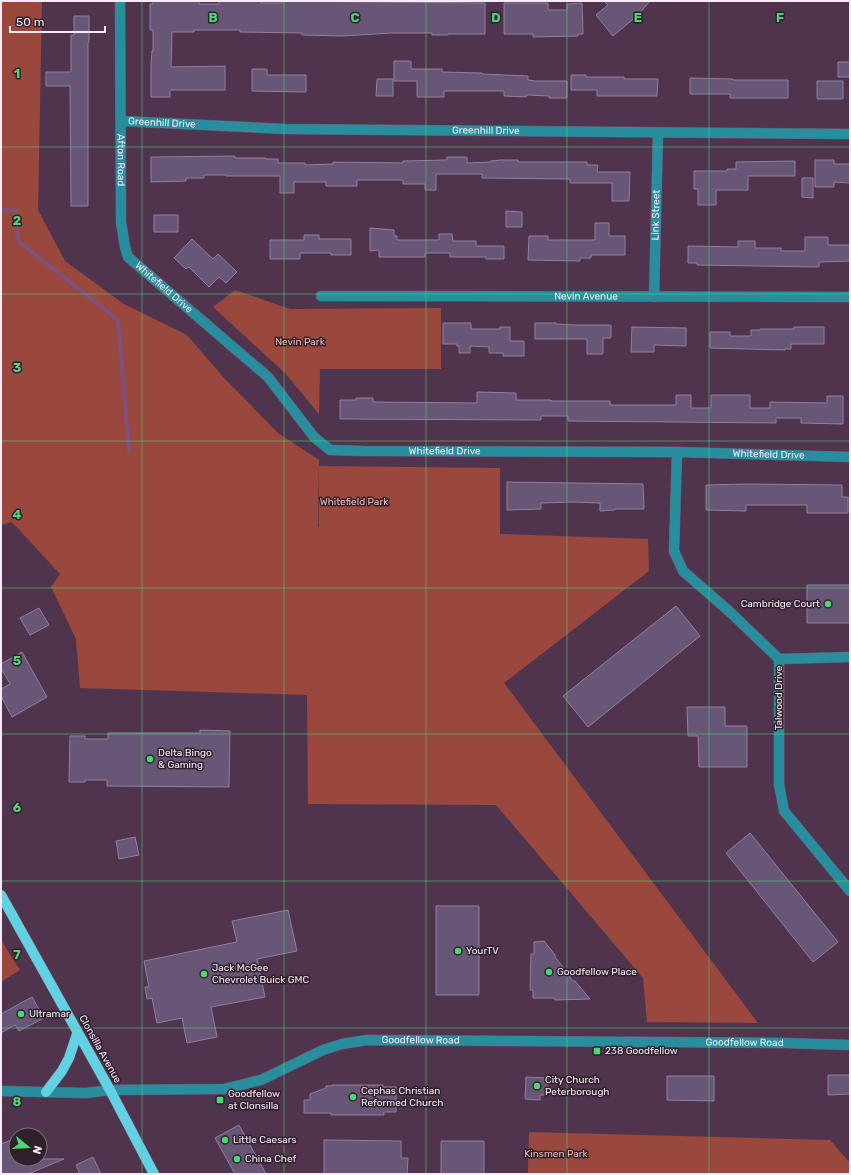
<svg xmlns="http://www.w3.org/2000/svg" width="851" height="1175" viewBox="0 0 851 1175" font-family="Rubik,sans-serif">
<rect width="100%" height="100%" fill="#50344d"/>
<!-- green -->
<path fill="#9a483d" d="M1 1H42L38 210 65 261 124 304 187 335 224 378 278 433 319 460 318 527H319V466L500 468V534L648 539 649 571 504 683 758 1023 647 1022 643 978 496 805 308 804 307 695 80 688 76 639 51 587 60 574 12 522 1 525Z
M235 290 290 309 441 308V369H320L319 414 285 373 213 307Z
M1 940 20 970 1 982Z
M529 1132 830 1140 850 1163V1174H528Z"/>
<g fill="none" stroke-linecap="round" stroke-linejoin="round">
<!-- stream -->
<path stroke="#80507e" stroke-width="4" d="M1 210 15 211 18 241 118 320 129 450"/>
</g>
<!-- building -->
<path fill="#685677" stroke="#917ea1" d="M153 1H199V4H219V1H261V3H282L283 1 485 3V34H448V35H432V33H391L342 36 302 35V33L240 32V30H194V32H172L171 67 225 66V90H170V97H151V66L152 51H153V30H150V4H153Z
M604 1H650L638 15 613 36 596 15 608 5Z
M504 3H548V10H567V4L582 3 583 34H578V36L533 37V34H504Z
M74 16H89V42L88 43V206H71L70 86H46V72H71V35H74Z
M394 61H411V69H442V72L482 73V74L528 76V80L536 81H567V98H549V96L527 95 526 97 504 96V91H444V97H417V81H394Z
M838 62H850V77H838Z
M252 69H267V75H306V92L252 91Z
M571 75H586V77H624V79H658L657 96H597V90H571Z
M690 78 733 79V80H788V98H730V94H690Z
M377 79H393V96H376Z
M817 81H843V99H817Z
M235 156V158H266V159H278V163H305V165L333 164V162L403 163V161L447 160V157H467V163L491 162V161L501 160H518V162H587V165H598L597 172H630L629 201H612V183H570V179L482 178V174H436V190H425V184H403V180H357V186H326V182H294V193H280V176H226V175H204V178H186V181L151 182V157Z
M815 160H834V164H850V183L834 182V187H815Z
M795 161V176H748V190H716V205H698V189H694V171H727V169H736V162Z
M802 178H813V198L802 197Z
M506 211 522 212V227H506Z
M154 215H178V232H154Z
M595 223H609V236H625V255H591V258H580V261L528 260 529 236H548V240H595Z
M370 228 394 230V236H397V240H439V234H452L453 241H476V246H504V259H486V257H450V253H425V257H379V250L370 251Z
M304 235H319V239H351V255H331V253H300V259H270V240H304Z
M805 237H828V245H850V261L819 262V267L697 265V263H688V246L738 247V241H755V248H781V251H805Z
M192 239 213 259 218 254 237 272 226 283 219 277 209 287 189 267 186 269 174 258Z
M443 323H471V329H500V327H510V341H524V356H503V353H489V347L470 346V353H459V346H457V344H443Z
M535 323H556V324L574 325H611V338H603V354H587V339H535Z
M632 327 686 328V346L654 345V352H631Z
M794 327H824V344H791V349H785V350L710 348V332H730V336H751V330H760V329H794Z
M477 392 516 393V400H551V401H610V405H676V395H691V408H711V395H750V408H770V402L827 403V396H843V424L801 423V418H776V423L568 421V416H541V420L340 419V400H356V398H373V402L477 403Z
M507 482 643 484 644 509H615V510L600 511V503L573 502 541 503V509L507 510Z
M746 484 842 485V497H848V513H807V505H746V511L706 510V485Z
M807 585H850V623H807Z
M676 606 700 636 588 727 563 696Z
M39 608 49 625 30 635 20 618Z
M22 652 47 697 12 717 1 696V689L10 684 1 668V664Z
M687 707H725V726H747V767H699L698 736H688Z
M200 730 230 731 229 787 107 786V780H85V782H69L70 736H85V739H108V733H200Z
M750 833 838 942 813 962 726 853Z
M135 837 139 855 119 859 116 841Z
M436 906H479V995H436Z
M288 910 297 951 257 959 265 997 211 1007 217 1037 187 1043 182 1018 157 1023 152 998 147 999 145 987H149L144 961 237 942 232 921Z
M544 941 555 955V957L563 967V969L573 981H575L590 999 555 1000V998H533V990H530L531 954H534V942Z
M32 997 44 1018 19 1031 15 1025 1 1033V1014Z
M828 1075H850V1094L828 1095Z
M667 1076H714V1101L667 1100Z
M526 1077 548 1078 547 1095H540V1100L525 1099Z
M332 1085H383V1087H396V1112H384V1115H331V1113H304V1100H310V1094L326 1088V1086H332Z
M239 1125 266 1174H235L215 1138Z
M16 1138V1159H64L28 1174H1V1144Z
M324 1140 401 1141V1158H408L407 1174H324Z
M441 1141H484V1174H441Z
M93 1157 101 1174H80L76 1165Z"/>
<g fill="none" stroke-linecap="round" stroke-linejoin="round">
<defs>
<g id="minor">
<path id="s1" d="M120 1 121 222 125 247 128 257 268 377 314 437 330 450 364 451 677 452 850 457"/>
<path id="s2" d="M121 121 285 129 850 134"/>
<path id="s3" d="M321 296 850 297"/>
<path id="s4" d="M654 297 658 133"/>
<path d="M677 452 674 551 683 571 730 612 779 659V784L784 811 850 891"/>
<path d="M779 659 850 657"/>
<path id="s5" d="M1 1091 86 1093 110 1090 224 1089 261 1080 323 1050 342 1044 367 1040 784 1043 850 1045"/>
</g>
<path id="major" d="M1 895 110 1090 154 1174
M46 1092 62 1071 69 1058 77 1034"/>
</defs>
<!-- minor casing -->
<use href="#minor" stroke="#6b5168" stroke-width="11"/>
<!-- major casing -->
<use href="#major" stroke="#6b5168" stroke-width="11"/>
<!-- minor -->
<use href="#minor" stroke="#288e9e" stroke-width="10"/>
<!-- major -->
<use href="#major" stroke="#62d1e4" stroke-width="10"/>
</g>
<!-- grid -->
<path fill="none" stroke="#4dd676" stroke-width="1" stroke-opacity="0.55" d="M142 1V1174M284 1V1174M426 1V1174M567 1V1174M709 1V1174M1 147H850M1 294H850M1 441H850M1 588H850M1 734H850M1 881H850M1 1028H850"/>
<!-- markers -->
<g fill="#4dd676" stroke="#2e212c" stroke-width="1.5">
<circle cx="828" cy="604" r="4"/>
<circle cx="150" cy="759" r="4"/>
<circle cx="458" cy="951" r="4"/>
<circle cx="549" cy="972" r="4"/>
<circle cx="204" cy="974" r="4"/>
<circle cx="21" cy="1014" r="4"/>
<rect x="593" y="1047" width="8" height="8" rx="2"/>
<circle cx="537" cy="1086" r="4"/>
<circle cx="353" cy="1097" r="4"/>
<rect x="216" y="1096" width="8" height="8" rx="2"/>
<circle cx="225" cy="1140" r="4"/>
<circle cx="237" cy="1159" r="4"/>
</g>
<g text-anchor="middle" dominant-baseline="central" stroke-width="3" stroke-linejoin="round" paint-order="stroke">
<!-- street labels -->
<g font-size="10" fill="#fae9f8" stroke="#2e212c">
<text stroke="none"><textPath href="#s2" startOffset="41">Greenhill Drive</textPath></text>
<text stroke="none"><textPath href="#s2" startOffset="365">Greenhill Drive</textPath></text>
<text stroke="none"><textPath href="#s1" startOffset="159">Afton Road</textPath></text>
<text stroke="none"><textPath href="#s4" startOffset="82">Link Street</textPath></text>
<text stroke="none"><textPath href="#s1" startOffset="304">Whitefield Drive</textPath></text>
<text stroke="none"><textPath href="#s3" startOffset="265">Nevin Avenue</textPath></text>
<text stroke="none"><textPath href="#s1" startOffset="652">Whitefield Drive</textPath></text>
<text stroke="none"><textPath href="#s1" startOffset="976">Whitefield Drive</textPath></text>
<text transform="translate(779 698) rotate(-90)">Talwood Drive</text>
<text stroke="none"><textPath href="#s5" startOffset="429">Goodfellow Road</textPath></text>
<text stroke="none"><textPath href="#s5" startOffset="753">Goodfellow Road</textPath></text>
<text transform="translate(100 1049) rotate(61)">Clonsilla Avenue</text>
</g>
<!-- park labels -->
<g font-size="10" fill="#f4b9af" stroke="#2e212c">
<text x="300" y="342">Nevin Park</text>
<text x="354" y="502">Whitefield Park</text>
<text x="556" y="1154">Kinsmen Park</text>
</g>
<!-- poi labels -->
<g font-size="10" fill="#fae9f8" stroke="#2e212c" text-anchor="start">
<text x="820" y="604" text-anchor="end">Cambridge Court</text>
<text x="158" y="753">Delta Bingo<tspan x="158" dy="12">&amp; Gaming</tspan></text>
<text x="466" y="951">YourTV</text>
<text x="212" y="968">Jack McGee<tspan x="212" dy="12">Chevrolet Buick GMC</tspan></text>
<text x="557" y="972">Goodfellow Place</text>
<text x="29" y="1014">Ultramar</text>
<text x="605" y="1051">238 Goodfellow</text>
<text x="545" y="1080">City Church<tspan x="545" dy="12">Peterborough</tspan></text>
<text x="361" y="1091">Cephas Christian<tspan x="361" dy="12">Reformed Church</tspan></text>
<text x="228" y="1094">Goodfellow<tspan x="228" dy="12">at Clonsilla</tspan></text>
<text x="233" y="1140">Little Caesars</text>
<text x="245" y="1159">China Chef</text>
</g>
</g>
<g font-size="13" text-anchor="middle" font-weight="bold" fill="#4dd676" stroke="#2e212c" stroke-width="3" stroke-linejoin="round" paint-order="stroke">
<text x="213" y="22">B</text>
<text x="355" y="22">C</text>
<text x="496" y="22">D</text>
<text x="638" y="22">E</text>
<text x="780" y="22">F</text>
<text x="17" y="78">1</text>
<text x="17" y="225">2</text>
<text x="17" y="372">3</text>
<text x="17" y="519">4</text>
<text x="17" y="665">5</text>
<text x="17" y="812">6</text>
<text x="17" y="959">7</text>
<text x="17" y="1106">8</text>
</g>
<!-- border -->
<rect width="851" height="1175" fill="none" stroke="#fae9f8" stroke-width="4"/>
<!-- north arrow -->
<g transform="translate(28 1147) rotate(108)"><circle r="19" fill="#2e212c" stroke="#80717e"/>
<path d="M0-3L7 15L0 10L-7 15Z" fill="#4dd676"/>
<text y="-6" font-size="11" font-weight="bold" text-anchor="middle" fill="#fae9f8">N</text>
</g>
<!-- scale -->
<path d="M10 26v6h95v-6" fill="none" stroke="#fae9f8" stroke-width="2"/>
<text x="16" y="26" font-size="12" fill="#fae9f8" stroke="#2e212c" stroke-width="3" paint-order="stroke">50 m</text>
</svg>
